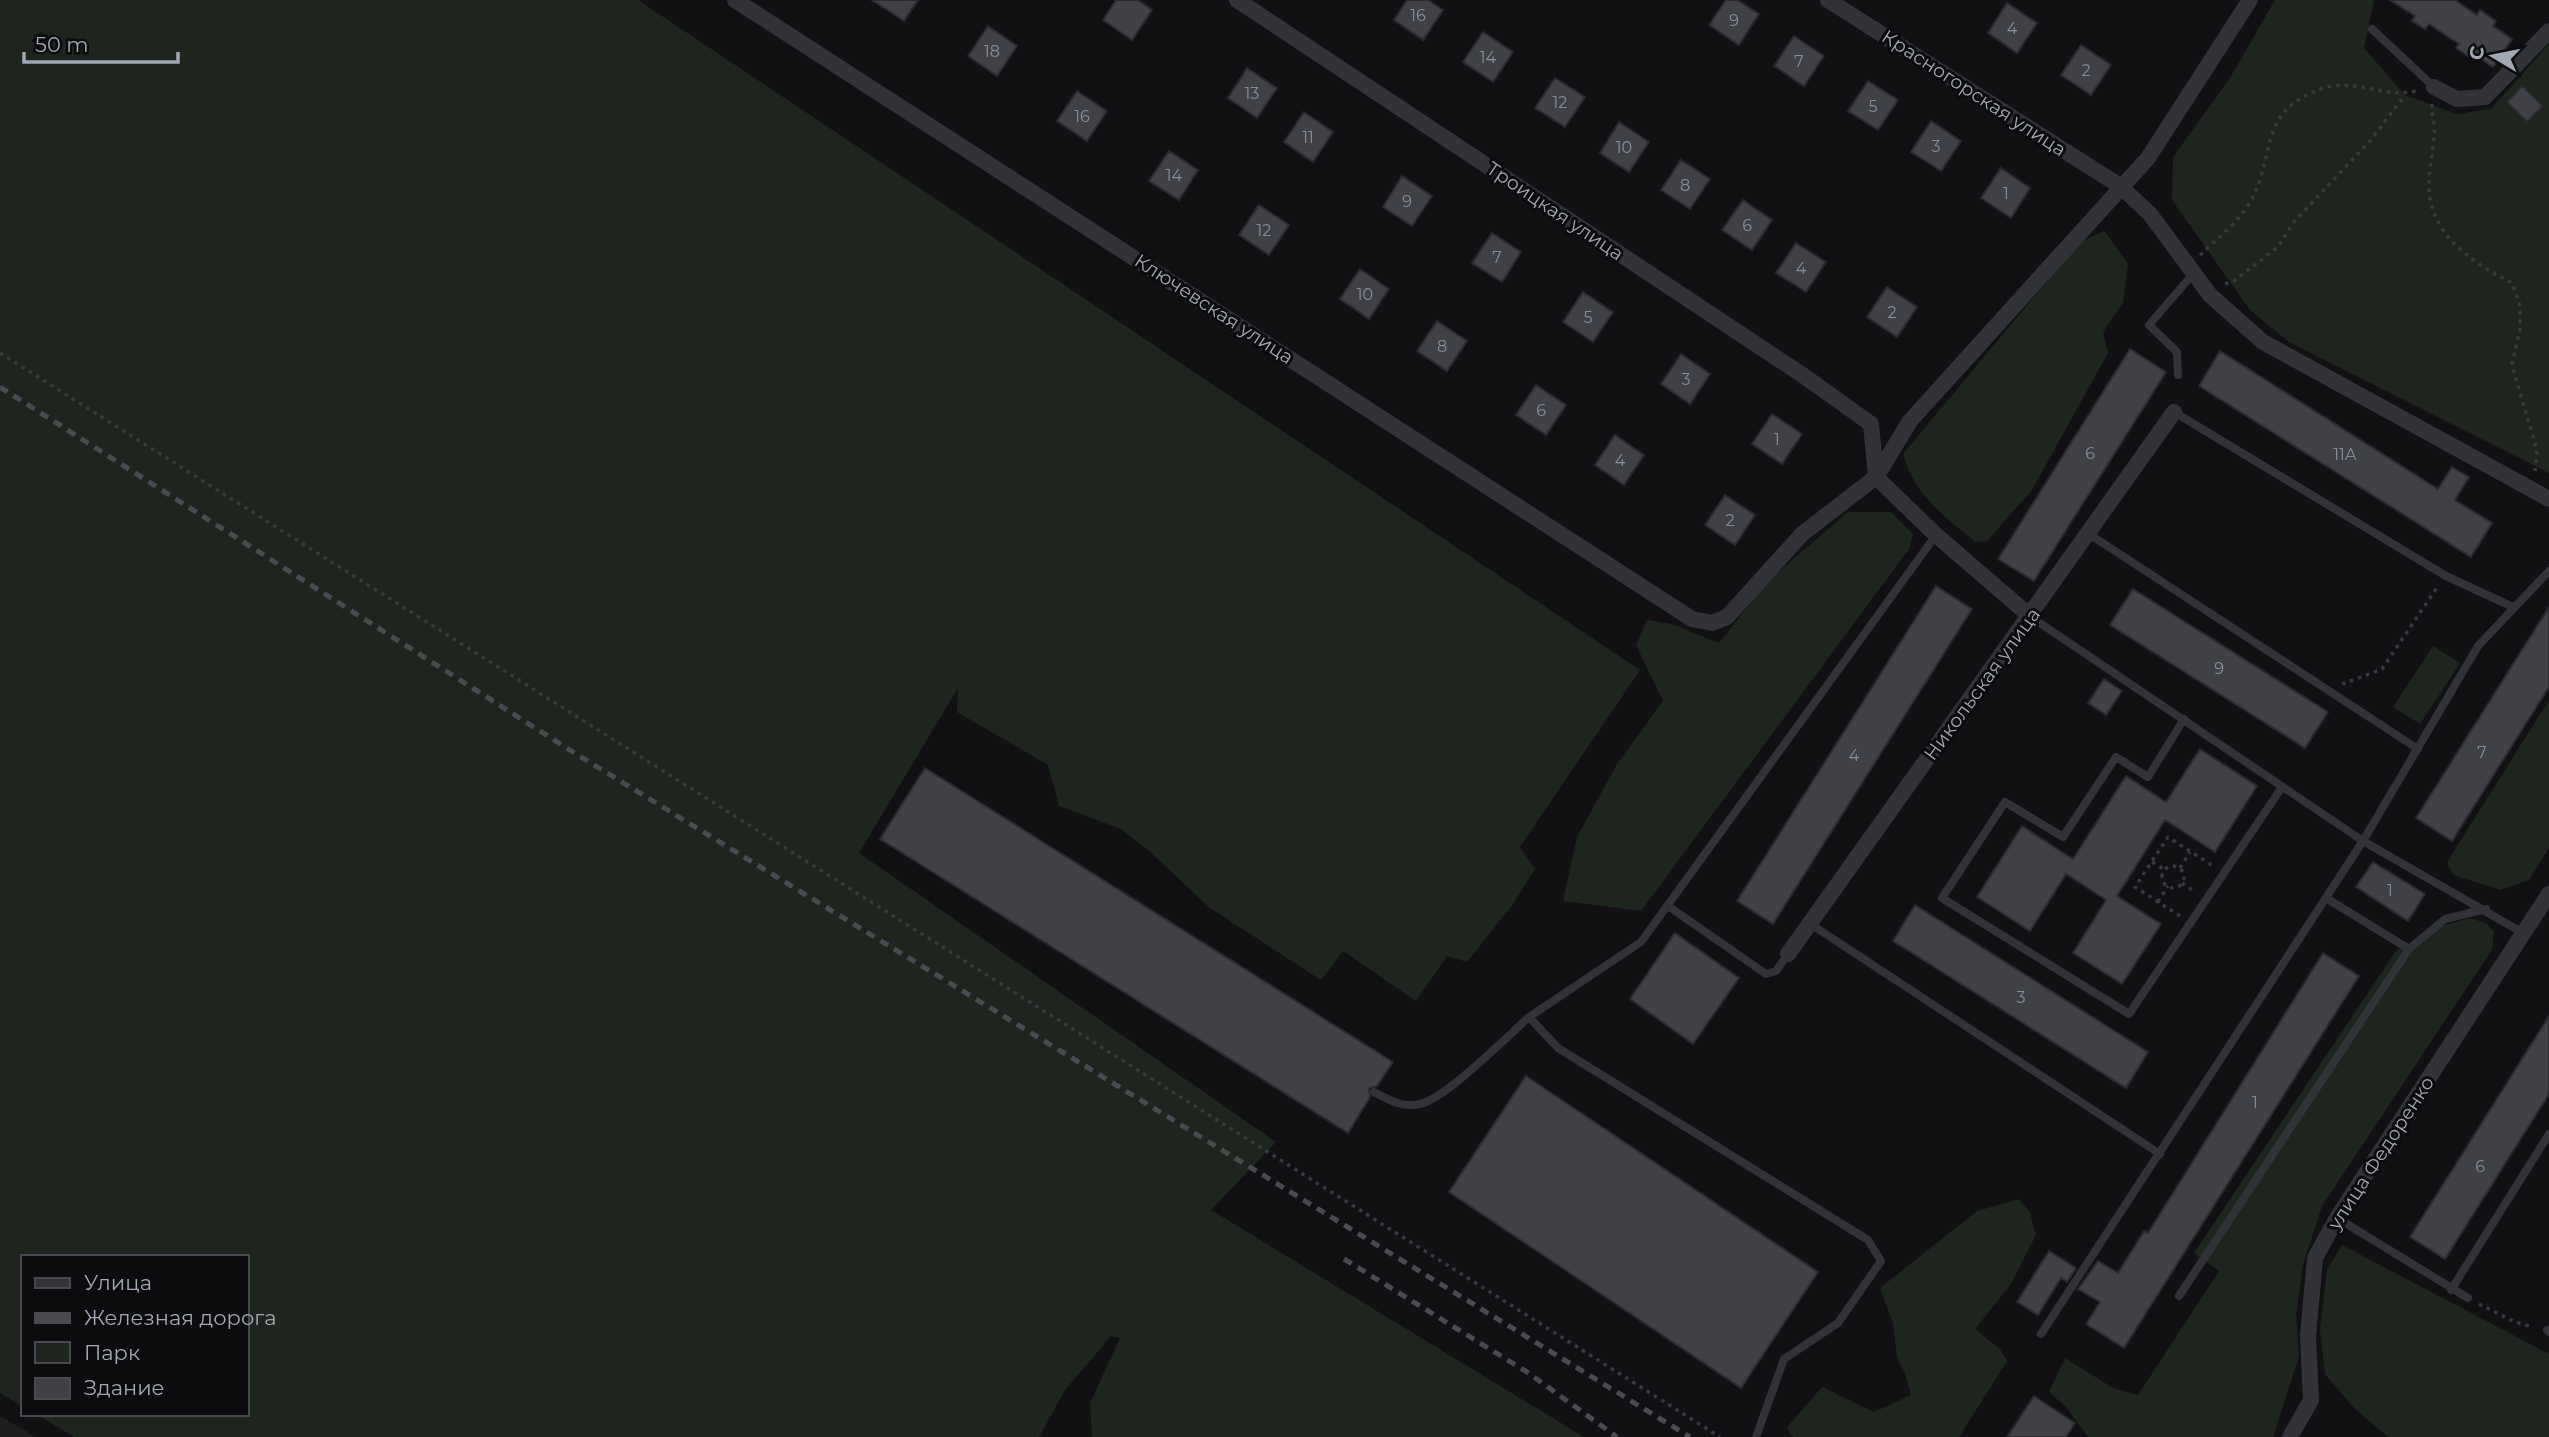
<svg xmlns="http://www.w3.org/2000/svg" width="2549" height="1437" viewBox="0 0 2549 1437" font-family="Montserrat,sans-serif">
<rect width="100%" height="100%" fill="#111113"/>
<!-- built -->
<path fill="#1d1d20" d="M0 1416 37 1437H0Z"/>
<!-- green -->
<path fill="#1e251e" d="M0 0H638L1640 670 1520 847 1535 869 1513 904 1467 962 1447 956 1416 1001 1343 951 1321 980 1210 908 1148 850 1121 829 1059 806 1048 765 957 712 958 688 859 853 1276 1142 1211 1210 1584 1437H1092L1090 1403 1120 1338 1111 1336 1065 1390 1039 1437H74L36 1414H247V1257H23V1407L0 1393Z
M2275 0H2374L2364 48 2405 95 2457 114 2491 109 2549 44V473L2289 342 2250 310 2172 200 2173 157 2231 76Z
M2105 231 2128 264 2123 303 2103 332 2108 353 2032 490 1987 541 1976 542C1944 517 1914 494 1903 454L2080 242Z
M1848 512H1891L1913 534 1909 549 1641 911 1563 901 1577 837 1617 764 1663 701 1636 645 1647 620 1672 624 1719 643 1768 581Z
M2433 646 2460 663 2420 724 2393 707Z
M2549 700V848L2529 880 2501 890 2453 875 2447 862Z
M2470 918 2486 923 2494 931 2492 950 2322 1206 2303 1265 2296 1314 2299 1356 2273 1437H2088L2066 1407 2049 1392 2065 1358 2113 1388 2138 1395 2219 1271 2194 1253 2396 951 2441 926Z
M2019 1199 2030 1213 2036 1235 2011 1284 1975 1329 2000 1349 2007 1361 1959 1437H1793L1787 1427 1822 1387 1874 1412 1911 1395 1905 1373 1897 1358 1893 1323 1880 1288 1977 1211Z
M2342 1245 2549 1354V1437H2388L2354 1408 2325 1374 2320 1329 2327 1270Z"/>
<!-- building -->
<path fill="#404146" stroke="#2b2b2f" stroke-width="2" d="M872 0H918L904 21Z
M1116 0H1138L1152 10 1132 40 1103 20Z
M1407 0H1428L1443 10 1423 40 1394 20Z
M1726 0H1737L1759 14 1739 45 1709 25Z
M2390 0H2455L2477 15 2480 10 2496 21 2493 26 2512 39 2493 67 2474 54 2471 58 2456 48 2459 44 2429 24 2425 29 2412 21 2415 16Z
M2007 3 2037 23 2017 53 1988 33Z
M988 26 1017 46 997 76 968 56Z
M1483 32 1513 52 1493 82 1463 62Z
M1794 36 1824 56 1804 86 1774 66Z
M2081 45 2111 65 2091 95 2061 75Z
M1247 68 1277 88 1257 118 1228 98Z
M1555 78 1585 97 1565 127 1535 108Z
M1868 81 1898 100 1878 130 1848 111Z
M2522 86 2543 106 2527 122 2507 102Z
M1077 91 1107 111 1087 141 1057 121Z
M1304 112 1333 132 1313 162 1284 142Z
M1931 121 1961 141 1941 171 1911 152Z
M1619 122 1649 142 1629 172 1600 153Z
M1169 151 1198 170 1179 200 1149 181Z
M1681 160 1710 179 1690 209 1661 190Z
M2001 168 2030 188 2011 218 1981 198Z
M1402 176 1432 196 1412 226 1383 207Z
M1743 200 1772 220 1752 250 1722 230Z
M1259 205 1289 225 1269 255 1239 235Z
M1492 233 1521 252 1502 282 1472 263Z
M1796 243 1826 262 1806 292 1776 273Z
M1360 269 1389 289 1369 319 1340 299Z
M1887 287 1917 307 1897 337 1867 317Z
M1583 292 1613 312 1593 342 1563 322Z
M1437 321 1467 341 1447 371 1417 351Z
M2130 349 2166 372 2034 581 1998 559Z
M2220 351 2438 489 2452 467 2469 477 2455 500 2492 523 2471 557 2199 386Z
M1681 354 1710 374 1690 404 1661 384Z
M1536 385 1566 405 1546 435 1516 415Z
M1772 414 1802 434 1782 464 1752 444Z
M1615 435 1644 455 1624 485 1595 465Z
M1725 495 1755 515 1735 545 1705 525Z
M1936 586 1972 609 1773 924 1737 901Z
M2133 589 2328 712 2305 748 2110 625Z
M2549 607V687L2452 841 2416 818Z
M2104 679 2122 691 2106 715 2088 703Z
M2200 749 2257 786 2215 852 2165 820 2117 896 2161 924 2122 984 2073 953 2106 900 2066 874 2030 931 1977 897 2022 826 2073 859 2126 776 2166 802Z
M925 768 1393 1062 1377 1086 1369 1088 1370 1097 1348 1133 880 839Z
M2373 862 2425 894 2408 921 2356 887Z
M1915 905 2148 1052 2126 1088 1893 941Z
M1675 933 1739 978 1693 1044 1630 999Z
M2323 953 2359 976 2124 1348 2086 1324 2100 1302 2078 1289 2098 1261 2118 1273 2144 1231 2148 1233Z
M2549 1016V1094L2445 1259 2410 1237Z
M1526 1076 1818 1272 1741 1388 1449 1192Z
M2049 1251 2076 1268 2067 1282 2061 1278 2038 1315 2017 1302Z
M2034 1396 2075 1423 2066 1437H2007Z"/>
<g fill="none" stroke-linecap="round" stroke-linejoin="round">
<!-- path -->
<path stroke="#383a3f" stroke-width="3.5" stroke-dasharray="3.5 5" stroke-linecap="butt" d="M2432 104C2431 116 2436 126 2434 136 2433 152 2429 169 2429 185 2429 235 2473 263 2512 283L2520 306V330L2512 365 2537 450 2535 471
M2200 255C2216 240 2237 223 2249 204 2277 158 2255 110 2324 88 2356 78 2388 100 2419 90
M2225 284 2234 281 2278 247 2293 223 2370 141 2405 95
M0 353 1720 1437
M2342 684 2382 669 2438 586
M2152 862 2165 870
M2162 877a11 11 0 1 1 22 0a11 11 0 1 1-22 0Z
M2180 868 2190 852
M2182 883 2195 892
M2158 902 2168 886
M2180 916 2135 887 2168 837 2213 866
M2479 1304 2515 1322 2533 1327"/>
<!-- service -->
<path stroke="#323338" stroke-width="8" d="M2372 29 2434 87
M2178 375 2177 352 2149 325 2193 274
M2174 412 2446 576 2513 607
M2089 534 2418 749
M2031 617 2363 841 2523 933
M2184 719 2148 777 2116 757 2063 837 2005 802 1942 898 2129 1014 2282 787
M2326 898 2409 949
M1668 906 1766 974 1776 971 1788 954
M1809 923 2160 1154
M1374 1092C1389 1100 1402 1108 1420 1104 1444 1100 1508 1036 1529 1017
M2337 1218 2468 1298
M2451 1290 2549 1134
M2179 1296 2409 949 2445 919 2486 909
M2547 1330 2549 1332
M2041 1334 2363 841 2478 646 2549 571
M1756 1437 1784 1359 1838 1323 1881 1261 1868 1240 1558 1048 1529 1017 1641 942 1936 535"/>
<!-- minor -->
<path stroke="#323338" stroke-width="16" d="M735 0 1692 619 1712 623 1727 617 1802 534 1876 477 1910 421 2148 158 2250 0
M1237 0 1804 376 1871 424 1876 477 1936 535 2031 617
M1828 0 2120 186 2150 214 2210 295 2263 342 2549 499
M2434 87 2457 99 2485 97 2549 31
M1788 954 2174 412
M2290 1437 2311 1400 2308 1336 2315 1258 2337 1218 2549 894"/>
<!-- rail -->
<path stroke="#494b51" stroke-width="5" stroke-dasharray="9 7" stroke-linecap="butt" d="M0 387 573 752 1690 1437
M1344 1259 1527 1372 1617 1437"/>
</g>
<g text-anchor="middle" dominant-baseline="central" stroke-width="6" stroke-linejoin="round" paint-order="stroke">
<!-- number labels -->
<g font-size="16" fill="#8a8e98">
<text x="1418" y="15">16</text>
<text x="1734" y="20">9</text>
<text x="2012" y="28">4</text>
<text x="992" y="51">18</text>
<text x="1488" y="57">14</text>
<text x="1799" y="61">7</text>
<text x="2086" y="70">2</text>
<text x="1252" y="93">13</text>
<text x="1560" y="102">12</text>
<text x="1873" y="106">5</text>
<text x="1082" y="116">16</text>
<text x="1308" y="137">11</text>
<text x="1936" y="146">3</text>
<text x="1624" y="147">10</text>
<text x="1174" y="175">14</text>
<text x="1685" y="185">8</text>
<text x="2006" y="193">1</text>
<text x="1407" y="201">9</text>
<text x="1747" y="225">6</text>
<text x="1264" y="230">12</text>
<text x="1497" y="257">7</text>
<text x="1801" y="268">4</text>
<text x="1365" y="294">10</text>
<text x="1892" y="312">2</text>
<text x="1588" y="317">5</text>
<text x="1442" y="346">8</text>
<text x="1686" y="379">3</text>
<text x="1541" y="410">6</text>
<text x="1777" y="439">1</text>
<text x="2090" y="453">6</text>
<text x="2345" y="454">11А</text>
<text x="1620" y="460">4</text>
<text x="1730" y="520">2</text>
<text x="2219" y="668">9</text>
<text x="2482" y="752">7</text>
<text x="1854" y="755">4</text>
<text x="2390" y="890">1</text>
<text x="2021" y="997">3</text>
<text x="2255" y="1102">1</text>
<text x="2480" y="1166">6</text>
</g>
<!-- street labels -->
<g font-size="19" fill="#a2a8b3" stroke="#0c0c0e">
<text transform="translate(1974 93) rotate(33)">Красногорская улица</text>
<text transform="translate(1555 211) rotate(34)">Троицкая улица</text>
<text transform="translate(1214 309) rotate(33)">Ключевская улица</text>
<text transform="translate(1982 684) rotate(-54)">Никольская улица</text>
<text transform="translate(2381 1153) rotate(-57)">улица Федоренко</text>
</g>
</g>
<!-- legend -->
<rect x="21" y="1255" width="228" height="161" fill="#0c0c0e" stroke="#484a50" stroke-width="2"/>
<rect x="35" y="1278" width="35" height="10" fill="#323338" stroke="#484a50" stroke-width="2"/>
<text x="84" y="1290" font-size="21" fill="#a2a8b3">Улица</text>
<rect x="35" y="1313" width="35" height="10" fill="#494b51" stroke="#484a50" stroke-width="2"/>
<text x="84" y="1325" font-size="21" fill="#a2a8b3">Железная дорога</text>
<rect x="35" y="1342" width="35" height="21" fill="#1e251e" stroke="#484a50" stroke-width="2"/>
<text x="84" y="1360" font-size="21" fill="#a2a8b3">Парк</text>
<rect x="35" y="1378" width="35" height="21" fill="#404146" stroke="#484a50" stroke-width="2"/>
<text x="84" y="1395" font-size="21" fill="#a2a8b3">Здание</text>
<!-- north arrow -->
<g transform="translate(2493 56) rotate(280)" stroke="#0c0c0e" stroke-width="5" paint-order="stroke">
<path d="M0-5L12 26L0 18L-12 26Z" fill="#a2a8b3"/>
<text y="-10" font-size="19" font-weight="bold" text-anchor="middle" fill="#a2a8b3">С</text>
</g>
<!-- scale -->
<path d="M24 52v10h154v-10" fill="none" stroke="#a2a8b3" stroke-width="3.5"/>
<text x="35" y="52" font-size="21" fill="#a2a8b3" stroke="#0c0c0e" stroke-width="5" paint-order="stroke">50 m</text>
</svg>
